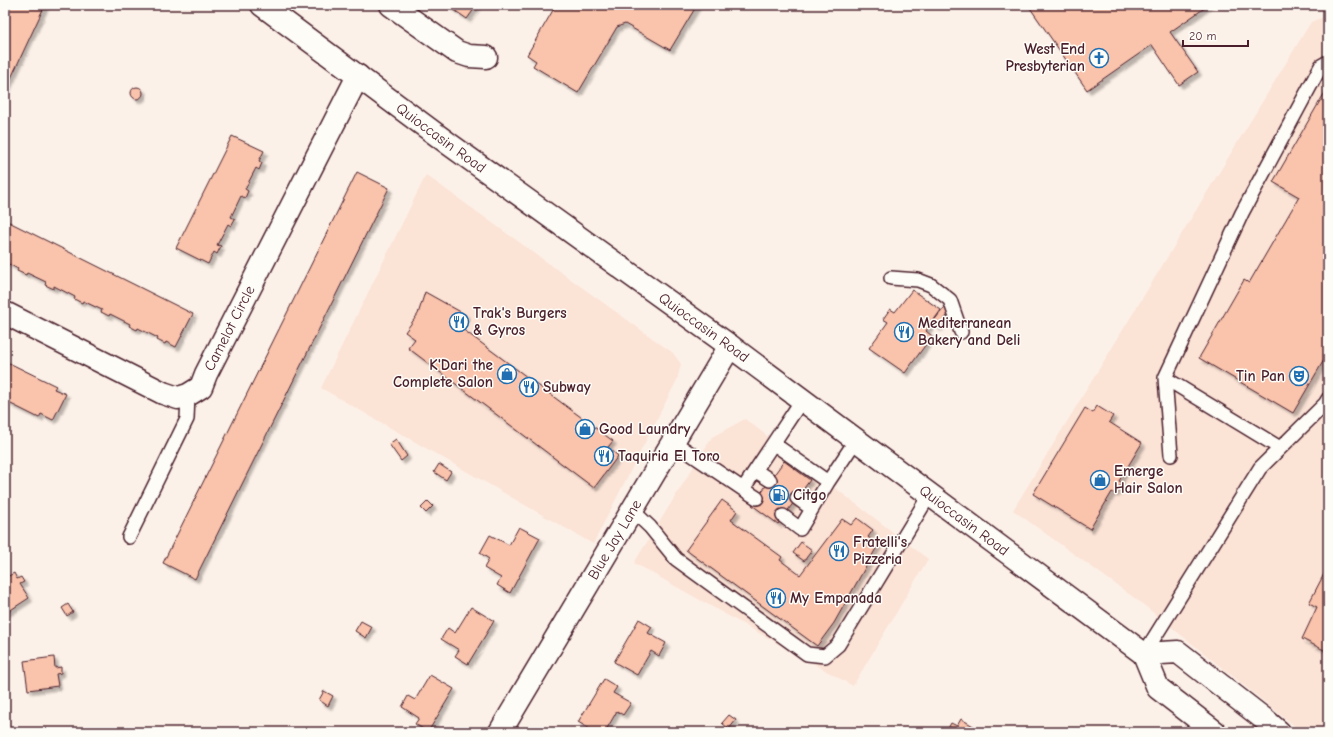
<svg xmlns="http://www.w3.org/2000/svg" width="1333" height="737" viewBox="0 0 1333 737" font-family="'Comic Neue',sans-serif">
<defs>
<filter id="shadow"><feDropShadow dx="3.5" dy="3.5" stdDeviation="1" flood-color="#0004"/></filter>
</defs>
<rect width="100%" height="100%" fill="#fcf1e8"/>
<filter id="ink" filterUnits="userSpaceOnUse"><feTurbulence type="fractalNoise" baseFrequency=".025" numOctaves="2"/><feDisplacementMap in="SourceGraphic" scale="8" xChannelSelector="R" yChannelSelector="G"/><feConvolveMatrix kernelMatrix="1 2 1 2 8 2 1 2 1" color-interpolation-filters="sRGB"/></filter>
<g filter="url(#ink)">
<!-- built -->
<path fill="#fbe3d6" d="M1328 15V732H1302L1140 602 1013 510 1311 22Z
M426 175 673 353 681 364 677 380 593 544 321 388Z
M745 419 928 559 853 686 634 563 712 437Z"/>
<!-- building -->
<path fill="#f9c3ac" stroke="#4a1f2b" filter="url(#shadow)" d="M8 5H45L5 91V11Z
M447 5H477L467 19Z
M556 5H697L670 50 625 24 617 27 578 93 533 66 536 61 527 55Z
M1028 5H1209L1170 32 1198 72 1179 85 1152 45 1087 90Z
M1328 87V353L1293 413 1199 358 1244 280 1249 283 1299 197 1273 182Z
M131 93a6 6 0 1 1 12 0a6 6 0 1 1-12 0Z
M232 136 264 151 259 161 262 163 259 170 256 168 245 189 248 191 245 198 241 196 231 217 235 219 231 226 228 224 217 245 221 246 217 254 214 252 208 264 176 248Z
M357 172 389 188 195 579 163 563Z
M5 220 193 314 176 347 166 342 165 344 157 340 158 338 138 328 137 330 129 326 130 324 110 314 109 316 101 312 102 310 83 301 82 303 74 299 75 297 54 286V289L45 285 46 282 27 273 26 275 17 271 18 269 5 262Z
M912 290 941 310 926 331 932 336 905 373 869 348 888 322 883 319 890 309 895 312Z
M425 292 466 315 461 328 613 441 608 447 618 456 594 488 408 348 415 339 405 332 418 314Z
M944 308 950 312 938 328 932 323Z
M5 361 56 386 54 389 66 394 53 420 41 414 39 418 5 401Z
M1097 406 1113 416 1109 422 1142 443 1119 481 1122 483 1115 494 1112 492 1090 529 1033 494 1085 408 1093 413Z
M396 439 407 456 401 461 389 444Z
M784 461 810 480 778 524 752 505Z
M439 464 451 472 446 480 434 472Z
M722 500 737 511 731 520 782 557 780 560 800 575 842 519 851 525 857 518 873 530 868 537 878 545 834 623 817 646 686 550Z
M428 501 433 506 426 513 421 508Z
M519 527 540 538 510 593 497 585 501 578 484 568 489 559 480 553 490 535 509 545Z
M801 542 812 550 804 561 793 553Z
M14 573 17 579 21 577 24 582 20 584 29 598 6 613 5 578Z
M1324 574 1328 576V652L1302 639 1317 607 1309 603Z
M68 604 73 612 67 616 62 608Z
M471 607 494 621 468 664 455 656 459 650 441 639 448 628 455 633Z
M639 619 652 627 648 633 666 643 659 656 651 651 637 675 614 662Z
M361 621 372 627 366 638 355 631Z
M54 657 55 668 61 667V673L56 674 58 686 28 690 24 661Z
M430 675 454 689 428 732 415 724 419 718 402 707 408 696 415 700Z
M604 679 617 687 613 693 631 703 623 715 617 711 605 732H595L578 722Z
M324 691 333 696 328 706 319 700Z
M729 715 736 720 729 729 722 723Z
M961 719 982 731 981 732H946L951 723 957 726Z"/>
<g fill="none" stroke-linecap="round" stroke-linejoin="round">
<defs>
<path id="lane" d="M891 278 918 280 931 285 950 300 961 332
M1165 378 1280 448
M672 441 743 489 802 400
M774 444 828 482 856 440
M1171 455 1165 378 1242 213 1321 66 1328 62
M756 471 770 480
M743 489 757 498
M797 498 812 509 828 482
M632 510 650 527 676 559 807 654 825 656 838 645 930 494
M783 516 800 529 812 509
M129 537 187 419 188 395
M1144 654 1260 468 1325 404 1328 399"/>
<g id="street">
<path d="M391 5 457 52 469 56 486 57"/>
<path id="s1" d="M5 313 163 393 178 398 188 395 201 387 206 374 358 76"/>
<path id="s2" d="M500 732 730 346"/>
</g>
<g id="secondary">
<path id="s3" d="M262 5 449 144 730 346 1144 654 1158 688 1215 732"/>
<path d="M1144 654 1178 652 1264 719 1279 732"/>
</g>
</defs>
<!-- lane casing -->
<use href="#lane" stroke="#4a1f2b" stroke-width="16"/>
<!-- street casing -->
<use href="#street" stroke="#4a1f2b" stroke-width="25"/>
<!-- secondary casing -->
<use href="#secondary" stroke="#4a1f2b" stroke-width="25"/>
<!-- lane -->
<use href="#lane" stroke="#fdfcf7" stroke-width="13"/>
<!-- street -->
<use href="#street" stroke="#fdfcf7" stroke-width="22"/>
<!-- secondary -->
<use href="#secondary" stroke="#fdfcf7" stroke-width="22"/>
</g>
</g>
<!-- icons -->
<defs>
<symbol id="church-ring" viewBox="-11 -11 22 22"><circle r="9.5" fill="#fdfcf7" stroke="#1f6fb2" stroke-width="1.5"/><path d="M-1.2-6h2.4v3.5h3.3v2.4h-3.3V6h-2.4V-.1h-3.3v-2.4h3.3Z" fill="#1f6fb2"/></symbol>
<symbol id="restaurant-ring" viewBox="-11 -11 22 22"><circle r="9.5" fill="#fdfcf7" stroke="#1f6fb2" stroke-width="1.5"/><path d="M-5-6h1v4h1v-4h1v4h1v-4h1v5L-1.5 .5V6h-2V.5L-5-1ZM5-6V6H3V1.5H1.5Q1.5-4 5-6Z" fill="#1f6fb2"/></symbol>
<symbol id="shop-ring" viewBox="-11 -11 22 22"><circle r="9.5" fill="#fdfcf7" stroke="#1f6fb2" stroke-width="1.5"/><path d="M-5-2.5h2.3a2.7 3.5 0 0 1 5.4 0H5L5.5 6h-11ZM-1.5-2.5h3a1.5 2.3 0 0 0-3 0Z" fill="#1f6fb2"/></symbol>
<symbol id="theatre-ring" viewBox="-11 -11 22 22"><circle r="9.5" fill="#fdfcf7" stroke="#1f6fb2" stroke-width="1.5"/><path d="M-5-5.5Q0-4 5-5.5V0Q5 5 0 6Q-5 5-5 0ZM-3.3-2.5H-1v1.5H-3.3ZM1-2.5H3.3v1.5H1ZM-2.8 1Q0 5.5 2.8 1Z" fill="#1f6fb2"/></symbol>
<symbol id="fuel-ring" viewBox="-11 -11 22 22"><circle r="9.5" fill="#fdfcf7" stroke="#1f6fb2" stroke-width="1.5"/><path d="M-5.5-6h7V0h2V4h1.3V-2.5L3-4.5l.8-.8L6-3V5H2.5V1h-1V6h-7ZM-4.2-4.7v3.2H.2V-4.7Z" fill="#1f6fb2"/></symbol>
</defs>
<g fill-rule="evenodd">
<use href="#church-ring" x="1088" y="47" width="22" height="22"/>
<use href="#restaurant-ring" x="448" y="311" width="22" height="22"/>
<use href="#restaurant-ring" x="893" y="321" width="22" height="22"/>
<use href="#shop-ring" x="496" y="363" width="22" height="22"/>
<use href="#theatre-ring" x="1288" y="365" width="22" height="22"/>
<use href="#restaurant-ring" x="518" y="376" width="22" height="22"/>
<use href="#shop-ring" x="574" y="418" width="22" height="22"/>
<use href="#restaurant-ring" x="593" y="445" width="22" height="22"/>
<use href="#shop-ring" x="1089" y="469" width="22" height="22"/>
<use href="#fuel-ring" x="768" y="484" width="22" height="22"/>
<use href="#restaurant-ring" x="828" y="540" width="22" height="22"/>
<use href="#restaurant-ring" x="765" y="587" width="22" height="22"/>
</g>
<g text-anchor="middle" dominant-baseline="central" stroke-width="3" stroke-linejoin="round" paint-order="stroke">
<!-- poi labels -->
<g font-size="15" font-weight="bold" fill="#4a1f2b" stroke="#fdfcf7" text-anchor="start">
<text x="1085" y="49" text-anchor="end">West End<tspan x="1085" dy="17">Presbyterian</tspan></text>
<text x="473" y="313">Trak's Burgers<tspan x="473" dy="17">&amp; Gyros</tspan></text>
<text x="918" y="323">Mediterranean<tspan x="918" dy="17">Bakery and Deli</tspan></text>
<text x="493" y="365" text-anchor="end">K'Dari the<tspan x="493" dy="17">Complete Salon</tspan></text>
<text x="1285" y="376" text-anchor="end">Tin Pan</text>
<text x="543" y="387">Subway</text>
<text x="599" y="429">Good Laundry</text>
<text x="618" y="456">Taquiria El Toro</text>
<text x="1114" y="471">Emerge<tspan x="1114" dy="17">Hair Salon</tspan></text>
<text x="793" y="495">Citgo</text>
<text x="853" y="542">Fratelli's<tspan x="853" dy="17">Pizzeria</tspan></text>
<text x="790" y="598">My Empanada</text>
</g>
<!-- street labels -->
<g font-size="15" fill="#4a1f2b" stroke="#fdfcf7">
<text stroke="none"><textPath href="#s3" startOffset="223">Quioccasin Road</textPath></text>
<text stroke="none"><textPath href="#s1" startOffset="284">Camelot Circle</textPath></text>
<text stroke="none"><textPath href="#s3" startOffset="547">Quioccasin Road</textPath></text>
<text stroke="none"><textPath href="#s3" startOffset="871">Quioccasin Road</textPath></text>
<text stroke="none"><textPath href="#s2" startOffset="224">Blue Jay Lane</textPath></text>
</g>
</g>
<!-- margin -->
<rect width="1333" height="737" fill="none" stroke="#fdfcf7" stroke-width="20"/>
<rect x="10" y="10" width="1313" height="717" fill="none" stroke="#4a1f2b" stroke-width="1.5" filter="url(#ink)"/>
<!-- scale -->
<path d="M1183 40v6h65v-6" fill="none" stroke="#4a1f2b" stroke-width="2"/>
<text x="1189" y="40" font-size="12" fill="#4a1f2b" stroke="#fdfcf7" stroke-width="3" paint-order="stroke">20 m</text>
</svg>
